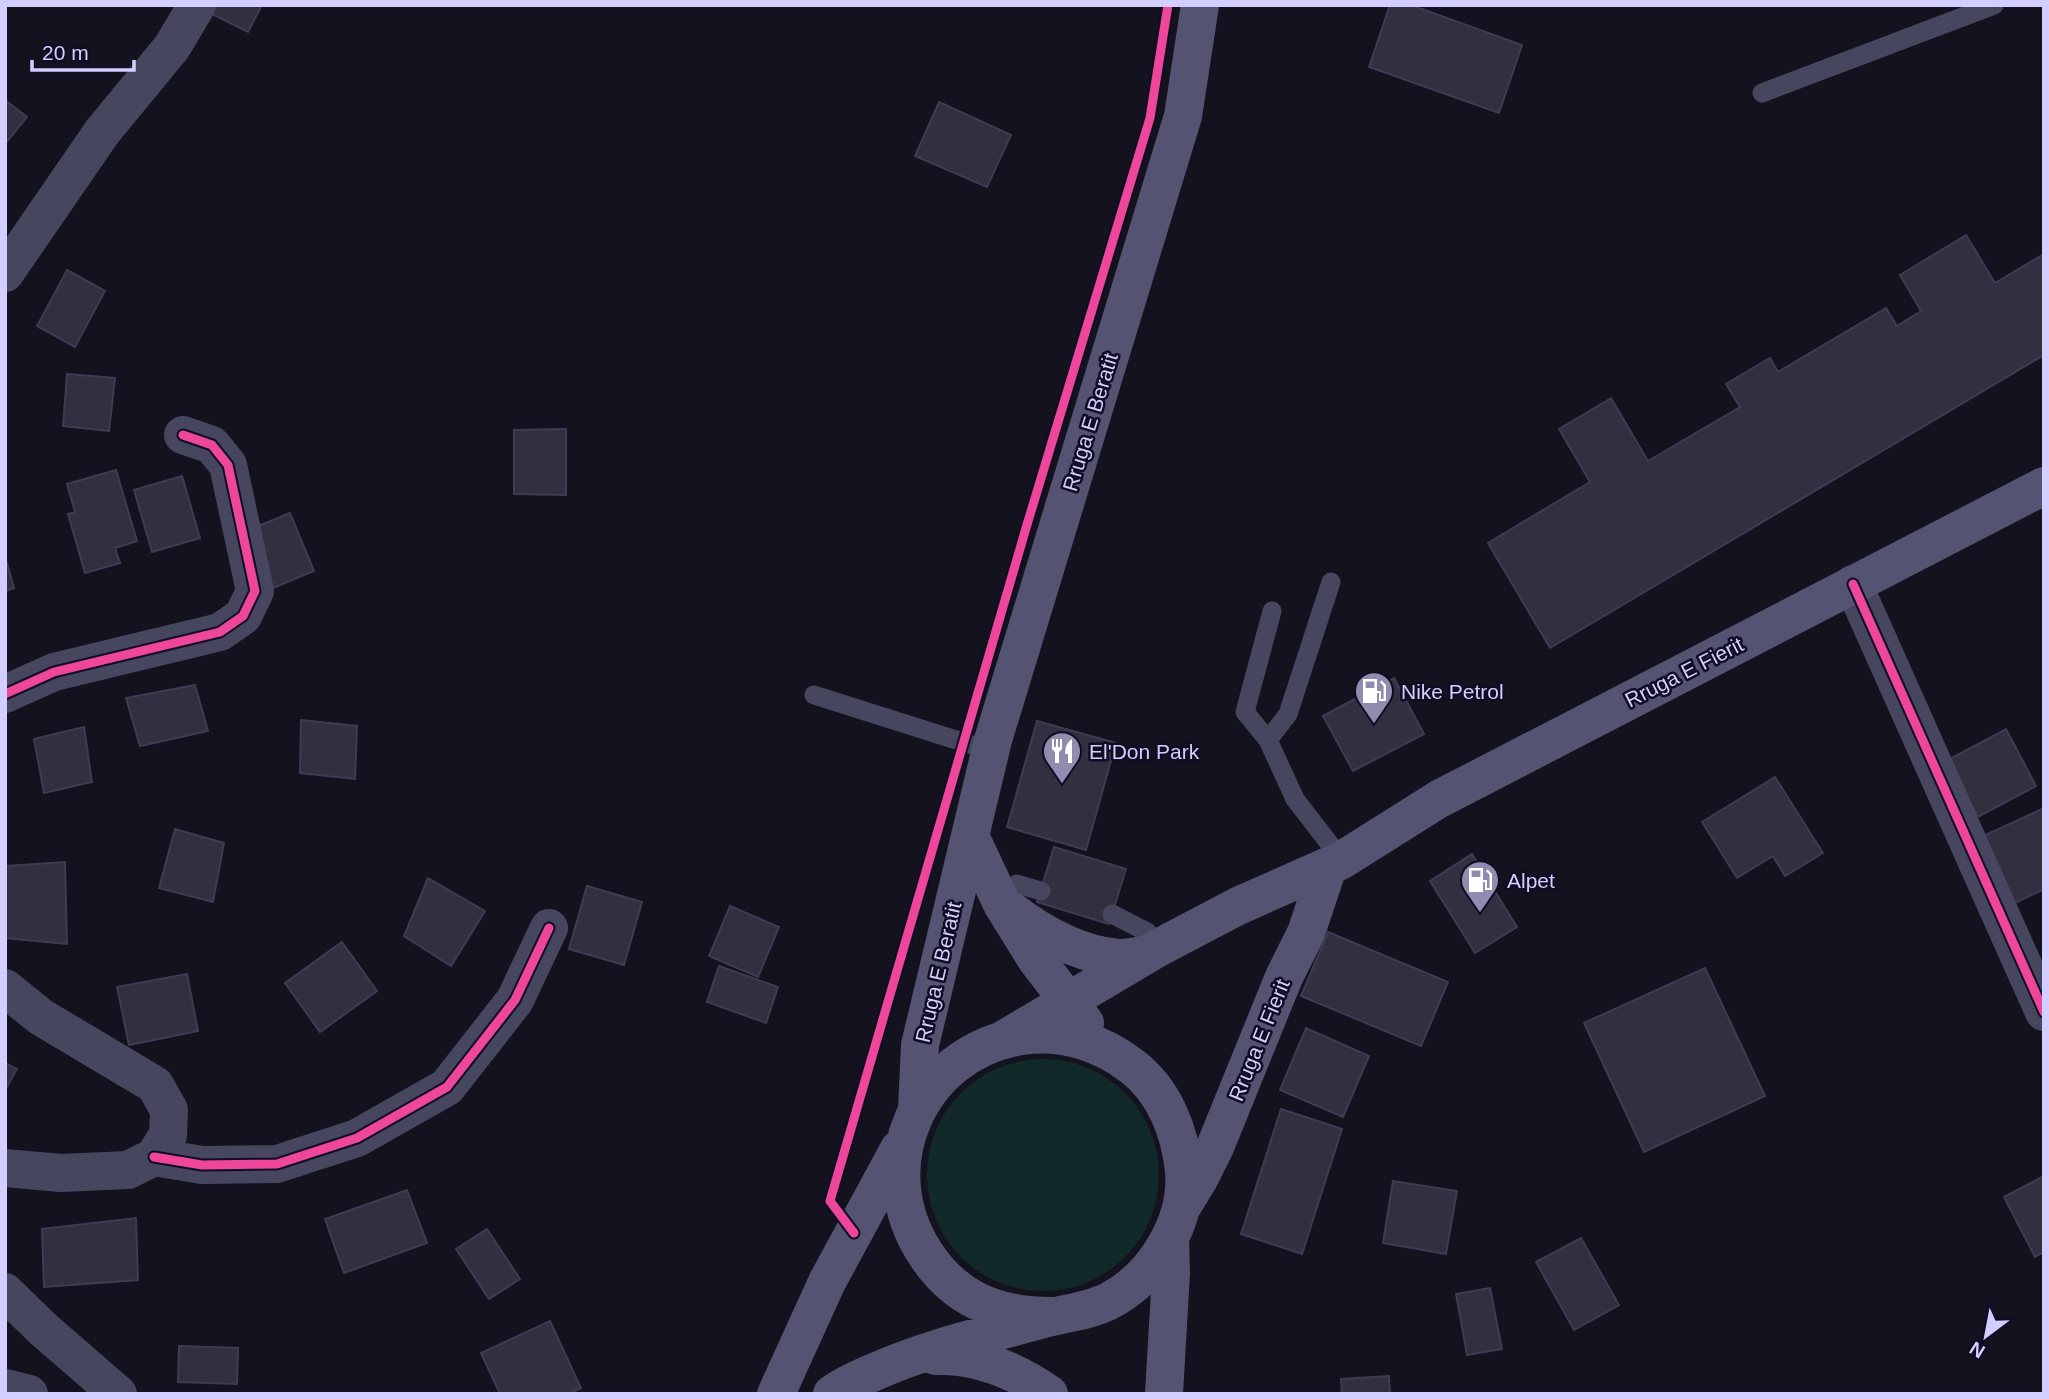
<svg xmlns="http://www.w3.org/2000/svg" width="2049" height="1399" viewBox="0 0 2049 1399" font-family="Arial,sans-serif">
<rect width="100%" height="100%" fill="#14121e"/>
<!-- green -->
<path fill="#112929" d="M927 1175a116 116 0 1 1 232 0a116 116 0 1 1-232 0Z"/>
<!-- building -->
<path fill="#322f40" stroke="#3f3b52" stroke-width="2" d="M211 5H262L248 32 208 12Z
M1390 5H1411L1522 45 1499 113 1369 67Z
M5 100 27 117 5 144Z
M939 102 1011 135 987 187 915 156Z
M1966 235 1995 283 2044 254V355L1550 648 1488 543 1590 482 1559 429 1611 398 1648 461 1740 407 1726 384 1770 358 1778 372 1886 308 1897 326 1921 311 1900 275Z
M67 270 105 291 75 347 37 326Z
M67 374 115 378 109 431 63 426Z
M566 429V495L514 494V430Z
M116 470 137 541 115 548 120 563 85 573 68 514 75 512 67 484Z
M182 476 200 538 152 552 134 490Z
M290 513 314 571 271 589 248 530Z
M5 556 14 588 5 591Z
M1394 678 1424 734 1353 771 1323 716Z
M195 685 208 731 140 746 126 698Z
M301 720 357 726 355 779 300 773Z
M1037 721 1116 743 1086 850 1007 827Z
M84 727 92 782 44 793 34 739Z
M2006 729 2036 786 1978 817 1948 760Z
M1775 777 1823 853 1785 876 1773 856 1737 878 1702 822Z
M2044 808V889L2011 905 1979 838Z
M175 829 224 843 213 902 159 888Z
M1054 847 1126 869 1109 924 1037 902Z
M1472 854 1517 927 1475 953 1430 881Z
M65 862 67 944 5 938 6 866Z
M428 878 485 911 451 966 404 936Z
M587 886 642 902 624 965 569 949Z
M730 906 779 927 758 977 709 956Z
M1328 932 1448 982 1421 1046 1301 996Z
M342 942 377 991 320 1032 285 983Z
M719 966 778 987 766 1023 707 1002Z
M1705 968 1765 1096 1644 1152 1584 1023Z
M187 974 198 1031 129 1045 117 987Z
M1306 1028 1369 1056 1343 1117 1280 1090Z
M5 1063 17 1069 5 1090Z
M1281 1109 1342 1129 1302 1254 1241 1234Z
M2044 1176V1252L2035 1257 2004 1197Z
M1393 1181 1457 1191 1446 1254 1383 1243Z
M407 1190 427 1243 344 1273 325 1219Z
M136 1218 138 1280 44 1287 42 1229Z
M487 1229 520 1279 489 1299 456 1249Z
M1581 1238 1619 1305 1574 1330 1536 1262Z
M1490 1288 1502 1349 1467 1355 1456 1294Z
M550 1321 581 1388 568 1394H500L481 1353Z
M179 1346 238 1348 237 1384 178 1382Z
M1389 1376 1390 1394H1342L1341 1379Z"/>
<g fill="none" stroke-linecap="round" stroke-linejoin="round">
<!-- lane -->
<path stroke="#46465f" stroke-width="19" d="M1762 93 1994 5
M1272 611 1245 712 1268 740 1295 799 1342 860
M814 695 991 751
M1268 740 1288 714 1331 582
M998 895 1017 884 1041 891
M1112 914 1147 932 1158 948"/>
<!-- street -->
<path stroke="#46465f" stroke-width="38" d="M5 273 102 132 172 47 197 5
M1853 584 2044 1012
M5 694 54 672 220 632 243 616 255 591 228 465 212 445 183 435
M5 988 41 1017 155 1085 169 1110 168 1135 154 1157 128 1170 61 1173 5 1168
M154 1157 202 1165 277 1164 357 1138 447 1087 515 1000 549 928
M5 1292 43 1329 118 1394
M5 1388 29 1394"/>
<!-- secondary -->
<path stroke="#545372" stroke-width="38" d="M971 838 1002 904 1036 959 1085 1023
M1012 911C1042 934 1079 954 1118 958 1126 958 1136 956 1145 955
M1006 1038 1158 948 1238 906 1342 860 1439 799 2044 486
M917 1109 920 1045 993 740 1183 116 1200 5
M1183 1205 1199 1179 1215 1147 1284 977 1306 933 1328 867
M936 1356C978 1355 1015 1370 1049 1394
M776 1394 827 1282 899 1149
M832 1394C844 1385 858 1379 872 1373 927 1348 986 1335 1044 1319 1066 1313 1089 1311 1109 1301 1155 1277 1188 1222 1184 1171 1180 1132 1165 1092 1133 1067 1101 1042 1062 1030 1022 1036 918 1052 867 1169 927 1256 939 1274 957 1291 977 1301 1002 1313 1026 1316 1053 1316
M1164 1394 1171 1273 1170 1237"/>
<defs>
<path id="cycleway" d="M1853 584 2044 1012
M5 694 54 672 220 632 243 616 255 591 228 465 212 445 183 435
M154 1157 202 1165 277 1164 357 1138 447 1087 515 1000 549 928
M854 1233 830 1201 1026 528 1150 118 1168 5"/>
</defs>
<!-- cycleway casing -->
<use href="#cycleway" stroke="#100d23" stroke-width="13"/>
<!-- cycleway -->
<use href="#cycleway" stroke="#ed469a" stroke-width="9"/>
</g>
<!-- icons -->
<defs>
<symbol id="fuel-pin" viewBox="-11 -11 22 30"><path d="M0 17L-7.5 6A9.5 9.5 0 1 1 7.5 6Z" fill="#908cb0" stroke="#100d23"/><path d="M-5.5-6h7V0h2V4h1.3V-2.5L3-4.5l.8-.8L6-3V5H2.5V1h-1V6h-7ZM-4.2-4.7v3.2H.2V-4.7Z" fill="#fff"/></symbol>
<symbol id="restaurant-pin" viewBox="-11 -11 22 30"><path d="M0 17L-7.5 6A9.5 9.5 0 1 1 7.5 6Z" fill="#908cb0" stroke="#100d23"/><path d="M-5-6h1v4h1v-4h1v4h1v-4h1v5L-1.5 .5V6h-2V.5L-5-1ZM5-6V6H3V1.5H1.5Q1.5-4 5-6Z" fill="#fff"/></symbol>
</defs>
<g fill-rule="evenodd">
<use href="#fuel-pin" x="1352" y="669" width="44" height="60"/>
<use href="#restaurant-pin" x="1040" y="729" width="44" height="60"/>
<use href="#fuel-pin" x="1458" y="858" width="44" height="60"/>
</g>
<g text-anchor="middle" dominant-baseline="central" stroke-width="5" stroke-linejoin="round" paint-order="stroke">
<!-- street labels -->
<g font-size="21" fill="#d2ceff" stroke="#100d23">
<text transform="translate(1090 422) rotate(-73)">Rruga E Beratit</text>
<text transform="translate(1684 672) rotate(-27)">Rruga E Fierit</text>
<text transform="translate(938 972) rotate(-77)">Rruga E Beratit</text>
<text transform="translate(1259 1040) rotate(-68)">Rruga E Fierit</text>
</g>
<!-- poi labels -->
<g font-size="21" fill="#d2ceff" stroke="#100d23" text-anchor="start">
<text x="1401" y="691">Nike Petrol</text>
<text x="1089" y="751">El'Don Park</text>
<text x="1507" y="880">Alpet</text>
</g>
</g>
<!-- border -->
<rect width="2049" height="1399" fill="none" stroke="#d2ceff" stroke-width="14"/>
<!-- north arrow -->
<g transform="translate(1986 1336) rotate(212)" stroke="#100d23" stroke-width="5" paint-order="stroke">
<path d="M0-5L12 26L0 18L-12 26Z" fill="#d2ceff"/>
<text y="-10" font-size="19" font-weight="bold" text-anchor="middle" fill="#d2ceff">N</text>
</g>
<!-- scale -->
<path d="M32 60v10h102v-10" fill="none" stroke="#d2ceff" stroke-width="3.5"/>
<text x="42" y="60" font-size="21" fill="#d2ceff" stroke="#100d23" stroke-width="5" paint-order="stroke">20 m</text>
</svg>
